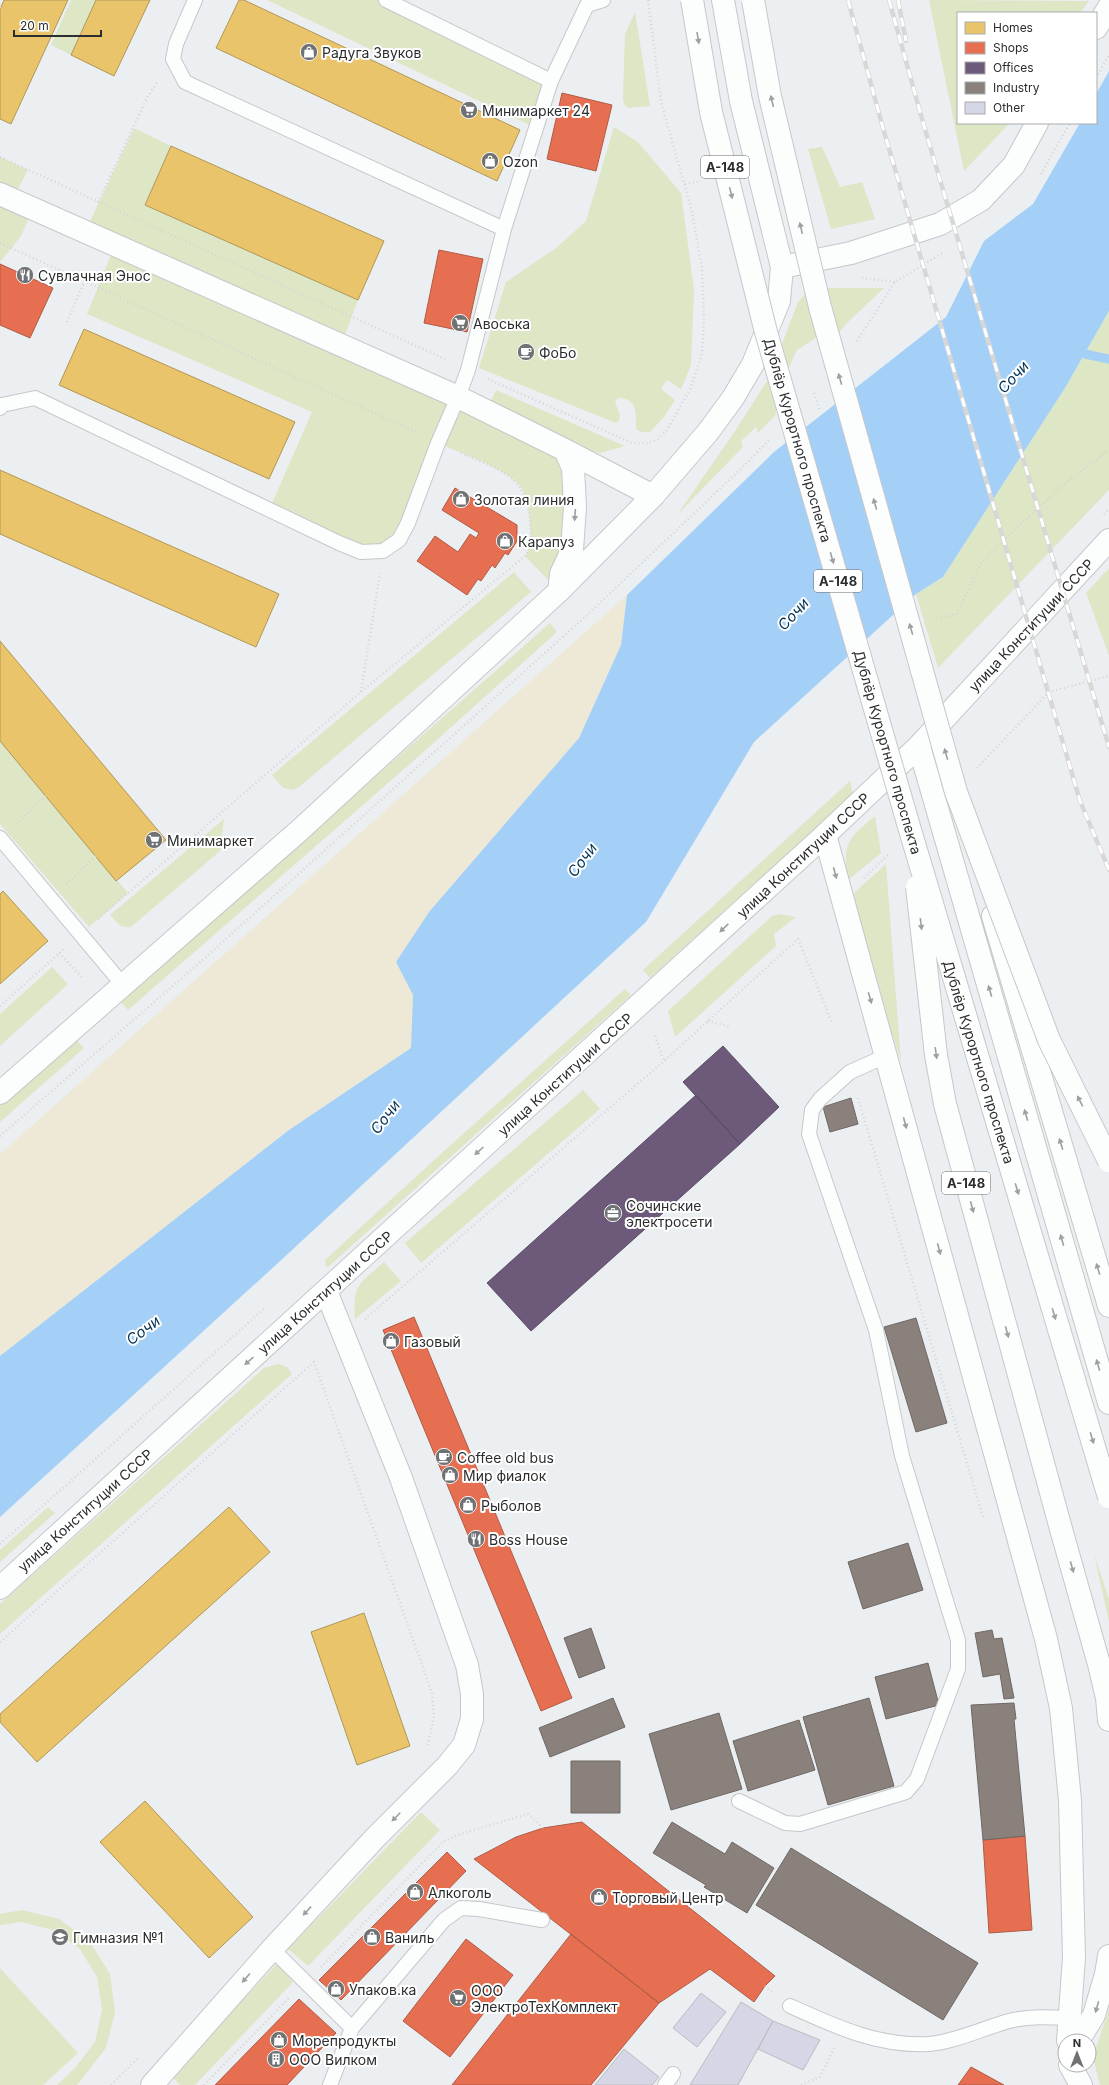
<svg xmlns="http://www.w3.org/2000/svg" width="1109" height="2085" viewBox="0 0 1109 2085" font-family="Inter,sans-serif">
<rect width="100%" height="100%" fill="#eceff2"/>
<!-- green -->
<path fill="#dde6c5" d="M71 0H96L71 55 51 45Z
M267 0H386L551 81 536 128Z
M929 0 1089 1 1080 13H958V123H1010L964 171Z
M635 12 650 106 628 108 624 104 623 97 625 34Z
M614 127 638 142 681 193 694 290 691 365 681 389 667 380 661 389 675 400 664 417 650 432H641L636 429C636 414 638 398 618 398L615 402 620 415 619 421 616 423 479 368 506 282 556 248 586 221Z
M134 128 171 146 145 205 358 300 341 345 561 448 575 512 551 583 525 556C532 546 531 536 530 524 529 511 528 496 520 486 507 469 458 452 438 443L399 540 361 552 269 510 312 412 87 314 115 245 85 232Z
M822 147 840 187 862 182 875 219 831 229 808 149Z
M0 157 28 170 12 200 33 209 21 236 0 262Z
M821 288H884L847 323 835 338H816L797 350 784 378 775 416 758 433 756 427 741 441 743 447 677 515 733 434 769 378 798 302C805 293 810 290 821 288Z
M1109 311V490L938 668 916 594 943 577 1065 388Z
M496 390 625 446 600 453 590 451 488 407Z
M1109 568V656L1086 593Z
M514 572 531 592 299 787 293 790 283 788 272 775Z
M550 623 557 632 419 756 128 1010 120 1001Z
M0 741 128 893 89 927 0 824Z
M850 781 853 794 650 978 643 970Z
M875 816 881 853 847 881C844 843 845 841 875 816Z
M224 819 220 851 131 927C120 929 117 922 110 915Z
M886 864 901 1062 851 901 855 892Z
M780 914 796 917 774 934 776 946 675 1037 668 1011 772 916Z
M52 967 68 984 0 1046V1014Z
M625 989 631 995 328 1267 326 1266 325 1260 444 1151Z
M75 1038 84 1048 0 1122V1105Z
M583 1090 600 1109 421 1263 405 1243Z
M384 1262 401 1281 355 1319C352 1284 360 1284 384 1262Z
M278 1364 287 1367 292 1374 0 1634V1604L264 1368Z
M48 1507 55 1513 0 1562V1550Z
M1094 1554 1109 1599V1622Z
M421 1812 440 1830 308 1966 288 1949Z
M22 1910 59 1919 90 1942 110 1974 115 2012 106 2048 77 2085H57L75 2068 95 2042 102 2010 97 1977 80 1949 53 1930 21 1922 0 1925V1914Z
M277 1964 293 1982 195 2085H180L171 2076Z
M0 1968 78 2053 43 2085H0Z
M1109 2009V2085H1100L1093 2057Z"/>
<!-- sand -->
<path fill="#ede9d6" d="M627 595 621 645 579 738 429 912 396 962 413 995 411 1048 289 1130 0 1356V1154Z"/>
<!-- water -->
<path fill="#a4d0f8" d="M1109 71V311L1065 388 943 577 916 594 754 742 646 922 278 1263 0 1517V1356L289 1130 411 1048 413 995 396 962 429 912 579 738 621 645 627 595 774 452 946 317 984 241 1033 204 1080 123H1096V94Z"/>
<!-- homes -->
<path fill="#e9c46a" stroke="#b09758" d="M4 0H68L11 124 0 119V9Z
M96 0H150L114 76 71 55Z
M239 0H244L520 130 497 181 216 48Z
M171 146 384 241 358 300 145 205Z
M84 329 295 422 269 479 59 385Z
M0 470 279 594 256 647 0 534Z
M0 641 166 840 116 881 0 741Z
M3 891 48 941 0 984V894Z
M229 1507 270 1552 37 1762 0 1722V1714Z
M364 1613 410 1746 357 1765 311 1632Z
M145 1801 253 1917 209 1958 100 1842Z"/>
<!-- shops -->
<path fill="#e76f51" stroke="#af5b47" d="M562 93 612 105 596 171 547 159Z
M439 250 483 259 467 332 424 323Z
M0 264 53 288 30 338 0 325Z
M455 488 517 525V541L508 555 505 553 495 568 492 565 481 581 478 579 467 595 417 561 435 536 458 552 470 534 476 538 479 533 442 510Z
M414 1317 572 1698 541 1711 383 1330Z
M582 1822 775 1976 765 1986 754 2002 710 1969 659 2003 474 1859 516 1837 543 1828Z
M1025 1836 1032 1930 989 1933 983 1840Z
M447 1852 466 1871 341 2000 319 1980Z
M571 1934 659 2003 591 2085H452Z
M466 1939 513 1975 450 2057 403 2021Z
M299 1999 336 2033 287 2085H215Z
M971 2067 1004 2085H958Z"/>
<!-- offices -->
<path fill="#6d597a" stroke="#594c64" d="M723 1046 779 1107 740 1144 683 1082Z
M696 1095 740 1144 531 1331 487 1283Z"/>
<!-- industry -->
<path fill="#8a817c" stroke="#6e6865" d="M851 1098 858 1124 830 1132 823 1107Z
M916 1318 947 1423 916 1432 884 1327Z
M908 1543 923 1590 863 1609 848 1562Z
M591 1628 605 1668 579 1678 564 1638Z
M992 1630 994 1639 1002 1638 1014 1698 1004 1699 1000 1674 983 1677 975 1633Z
M928 1663 939 1705 886 1719 875 1677Z
M613 1698 625 1727 550 1757 539 1728Z
M869 1698 894 1786 828 1805 803 1717Z
M1014 1703 1016 1719H1014L1025 1836 983 1840 971 1705Z
M719 1713 742 1789 671 1810 649 1734Z
M799 1720 815 1770 748 1791 733 1741Z
M571 1761H620V1813H571Z
M672 1822 725 1854 732 1842 774 1868 747 1913 704 1887 706 1885 653 1853Z
M791 1848 978 1963 943 2020 756 1905Z"/>
<g fill="none" stroke-linecap="round" stroke-linejoin="round">
<!-- stream -->
<path stroke="#a4d0f8" stroke-width="9" d="M1085 354 1109 359"/>
</g>
<!-- building -->
<path fill="#d6d7e6" stroke="#babcbe" d="M701 1993 726 2012 697 2047 673 2028Z
M741 2002 773 2021 738 2085H690Z
M773 2021 820 2040 803 2070 758 2049Z
M624 2049 659 2077 652 2085H595Z"/>
<g fill="none" stroke-linecap="round" stroke-linejoin="round">
<defs>
<path id="service" d="M195 0 176 44 173 59 185 82 504 229
M386 0 551 81
M0 408 2 405 35 398 339 543 361 552 383 551 399 540 408 523 438 443 458 397 468 370 504 229 551 81 587 5 603 0
M0 838 123 985
M739 1801 785 1823 800 1824 906 1792 917 1779 958 1669V1640L902 1456 876 1330 809 1134 812 1110 820 1099 850 1072 886 1056
M272 1949 352 2028 330 2085
M790 2006C834 2026 879 2047 929 2044 954 2042 984 2028 1009 2021 1029 2016 1049 2017 1069 2018
M352 2028 444 1920 461 1908 479 1909 542 1920
M665 2085 673 2074"/>
<path id="minor" d="M1096 28 1109 7
M0 194 458 397 561 448 653 496
M782 267 851 253 940 224 981 200 1014 165 1037 123
M559 591 561 574 572 550 575 507 573 468 565 450
M152 2085 272 1949 375 1838 447 1766 464 1745 472 1719V1694L467 1665 401 1478 326 1291"/>
<path id="tertiary" d="M0 1093 301 829 559 591 653 496 708 432 733 398 753 364 779 301 782 267 741 101 723 0"/>
<path id="secondary" d="M0 1588 825 835"/>
<path id="primary" d="M919 746 1109 1403
M993 916 1109 1306
M1061 1529 1099 1664 1107 1698 1109 1720
M1068 2041 1074 1957 1070 1800 1061 1708 1046 1639 825 835 919 746 1109 540
M1078 2041 1094 2015 1106 1974 1109 1956
M1070 2065 1081 2085"/>
</defs>
<!-- service casing -->
<use href="#service" stroke="#c6c7ca" stroke-width="16"/>
<!-- minor casing -->
<use href="#minor" stroke="#c6c7ca" stroke-width="24"/>
<!-- tertiary casing -->
<use href="#tertiary" stroke="#c6c7ca" stroke-width="24"/>
<!-- secondary casing -->
<use href="#secondary" stroke="#c6c7ca" stroke-width="24"/>
<!-- primary casing -->
<use href="#primary" stroke="#c6c7ca" stroke-width="24"/>
<!-- path -->
<path stroke="#d4d5d5" stroke-width="2.5" stroke-dasharray="1 3" stroke-linecap="butt" d="M0 7H1
M1096 78 1109 55
M0 157 447 360
M1041 174 1070 123
M685 184 701 181
M98 202 148 96 158 81
M0 243 418 433
M862 278 895 282
M67 322 85 280
M857 341 895 282 944 252
M488 379 632 443H649L658 439 667 430 690 389 702 354 704 318 702 269 692 211 661 102 648 0
M814 393 820 411
M1104 514 1109 509
M941 618 957 614 982 561 1064 484 1109 450
M361 692 380 573
M977 768 1049 692 1109 676
M16 824 46 796
M864 878 889 854
M66 884 96 856
M98 919 361 692 525 556C532 546 531 536 530 524 528 474 498 470 459 452
M59 953 83 978
M0 1006 64 949
M708 1021 731 1027
M655 1036 664 1061
M858 1098 983 1517
M0 1136 197 965 585 617 744 466 770 439
M365 1319 664 1061 798 939 832 1023
M0 1544 265 1308
M0 1642 314 1362 432 1693 434 1716 428 1745
M321 1967 443 1842 457 1835 528 1814 543 1828
M765 1986 772 1992
M111 2085 139 2057
M204 2085 290 1997
M801 2085 820 2077 834 2048"/>
<!-- service -->
<use href="#service" stroke="#fcfdfd" stroke-width="14"/>
<!-- minor -->
<use href="#minor" stroke="#fcfdfd" stroke-width="22"/>
<!-- tertiary -->
<use href="#tertiary" stroke="#fcfdfd" stroke-width="22"/>
<!-- secondary -->
<use href="#secondary" stroke="#fcfdfd" stroke-width="22"/>
<!-- primary -->
<use href="#primary" stroke="#fcfdfd" stroke-width="22"/>
<defs>
<path id="rail" d="M848 0 883 128 1080 801 1109 870
M889 0 924 126 1109 747
M898 0 906 41"/>
</defs>
<!-- rail casing -->
<use href="#rail" stroke="#d7d7d8" stroke-width="4.5"/>
<!-- rail -->
<use href="#rail" stroke="#fff" stroke-width="3" stroke-dasharray="9" stroke-linecap="butt"/>
<defs>
<path id="primary-bridge" d="M692 0 711 112 766 332 910 830 1109 1497
M753 0 770 96 820 307 956 792 1049 1040 1109 1161
M917 887 936 1055 945 1104 1061 1529"/>
</defs>
<!-- primary-bridge casing -->
<use href="#primary-bridge" stroke="#c6c7ca" stroke-width="24" stroke-linecap="butt"/>
<!-- primary-bridge -->
<use href="#primary-bridge" stroke="#fcfdfd" stroke-width="22"/>
</g>
<!-- one-way arrows -->
<defs><path id="oneway-solid" d="M-6-.8H1V-3.2L6.5 0L1 3.2V.8H-6Z"/></defs>
<g fill="#9e9fa0">
<use href="#oneway-solid" transform="translate(698 38) rotate(80)"/>
<use href="#oneway-solid" transform="translate(772 101) rotate(-103)"/>
<use href="#oneway-solid" transform="translate(731 193) rotate(76)"/>
<use href="#oneway-solid" transform="translate(801 228) rotate(-103)"/>
<use href="#oneway-solid" transform="translate(840 379) rotate(-106)"/>
<use href="#oneway-solid" transform="translate(875 504) rotate(-106)"/>
<use href="#oneway-solid" transform="translate(575 515) rotate(94)"/>
<use href="#oneway-solid" transform="translate(832 558) rotate(74)"/>
<use href="#oneway-solid" transform="translate(911 629) rotate(-106)"/>
<use href="#oneway-solid" transform="translate(946 754) rotate(-106)"/>
<use href="#oneway-solid" transform="translate(835 873) rotate(75)"/>
<use href="#oneway-solid" transform="translate(921 924) rotate(83)"/>
<use href="#oneway-solid" transform="translate(724 928) rotate(137)"/>
<use href="#oneway-solid" transform="translate(990 991) rotate(-106)"/>
<use href="#oneway-solid" transform="translate(870 998) rotate(74)"/>
<use href="#oneway-solid" transform="translate(936 1053) rotate(82)"/>
<use href="#oneway-solid" transform="translate(1080 1101) rotate(-117)"/>
<use href="#oneway-solid" transform="translate(1026 1115) rotate(-106)"/>
<use href="#oneway-solid" transform="translate(905 1123) rotate(75)"/>
<use href="#oneway-solid" transform="translate(1061 1144) rotate(-107)"/>
<use href="#oneway-solid" transform="translate(479 1151) rotate(138)"/>
<use href="#oneway-solid" transform="translate(1017 1189) rotate(73)"/>
<use href="#oneway-solid" transform="translate(972 1207) rotate(75)"/>
<use href="#oneway-solid" transform="translate(1062 1240) rotate(-106)"/>
<use href="#oneway-solid" transform="translate(939 1249) rotate(75)"/>
<use href="#oneway-solid" transform="translate(1098 1269) rotate(-107)"/>
<use href="#oneway-solid" transform="translate(1054 1314) rotate(73)"/>
<use href="#oneway-solid" transform="translate(1007 1332) rotate(75)"/>
<use href="#oneway-solid" transform="translate(249 1361) rotate(138)"/>
<use href="#oneway-solid" transform="translate(1098 1365) rotate(-106)"/>
<use href="#oneway-solid" transform="translate(1092 1438) rotate(73)"/>
<use href="#oneway-solid" transform="translate(1072 1567) rotate(74)"/>
<use href="#oneway-solid" transform="translate(396 1817) rotate(135)"/>
<use href="#oneway-solid" transform="translate(307 1911) rotate(133)"/>
<use href="#oneway-solid" transform="translate(246 1978) rotate(131)"/>
<use href="#oneway-solid" transform="translate(1097 2007) rotate(106)"/>
</g>
<!-- icons -->
<defs>
<symbol id="shop-disc" viewBox="-11 -11 22 22"><circle r="9.5" fill="#6f7173" stroke="#fff"/><path d="M-5-2.5h2.3a2.7 3.5 0 0 1 5.4 0H5L5.5 6h-11ZM-1.5-2.5h3a1.5 2.3 0 0 0-3 0Z" fill="#fff"/></symbol>
<symbol id="supermarket-disc" viewBox="-11 -11 22 22"><circle r="9.5" fill="#6f7173" stroke="#fff"/><path d="M-6-5.5h2.5l.6 2H6L4.5 2H-2.5L-4.4-4H-6ZM-1.5 3.2a1.3 1.3 0 1 0 .1 0ZM3 3.2a1.3 1.3 0 1 0 .1 0Z" fill="#fff"/></symbol>
<symbol id="restaurant-disc" viewBox="-11 -11 22 22"><circle r="9.5" fill="#6f7173" stroke="#fff"/><path d="M-5-6h1v4h1v-4h1v4h1v-4h1v5L-1.5 .5V6h-2V.5L-5-1ZM5-6V6H3V1.5H1.5Q1.5-4 5-6Z" fill="#fff"/></symbol>
<symbol id="cafe-disc" viewBox="-11 -11 22 22"><circle r="9.5" fill="#6f7173" stroke="#fff"/><path d="M-5.5-4.5H6V0H3Q3 3.5 0 3.5H-2.5Q-5.5 3.5-5.5 0ZM3-3.2v2h1.7v-2ZM-6 4.5H4V6H-6Z" fill="#fff"/></symbol>
<symbol id="office-disc" viewBox="-11 -11 22 22"><circle r="9.5" fill="#6f7173" stroke="#fff"/><path d="M-6-3h4V-5.5h4V-3h4V5H-6ZM-1-4.5V-3h2v-1.5ZM-6 0V1H6V0Z" fill="#fff"/></symbol>
<symbol id="school-disc" viewBox="-11 -11 22 22"><circle r="9.5" fill="#6f7173" stroke="#fff"/><path d="M0-5L7-2L0 1L-7-2ZM-4 1L0 2.5L4 1V4Q0 6-4 4Z" fill="#fff"/></symbol>
<symbol id="building-disc" viewBox="-11 -11 22 22"><circle r="9.5" fill="#6f7173" stroke="#fff"/><path d="M-4-6H4V6H1V3H-1V6H-4ZM-2.5-4.3h1.7v1.8h-1.7ZM.8-4.3h1.7v1.8H.8ZM-2.5-1h1.7V.8h-1.7ZM.8-1h1.7V.8H.8Z" fill="#fff"/></symbol>
</defs>
<g fill-rule="evenodd">
<use href="#shop-disc" x="299" y="42" width="20" height="20"/>
<use href="#supermarket-disc" x="459" y="100" width="20" height="20"/>
<use href="#shop-disc" x="480" y="151" width="20" height="20"/>
<use href="#restaurant-disc" x="15" y="265" width="20" height="20"/>
<use href="#supermarket-disc" x="450" y="313" width="20" height="20"/>
<use href="#cafe-disc" x="516" y="342" width="20" height="20"/>
<use href="#shop-disc" x="451" y="489" width="20" height="20"/>
<use href="#shop-disc" x="495" y="531" width="20" height="20"/>
<use href="#supermarket-disc" x="144" y="830" width="20" height="20"/>
<use href="#office-disc" x="603" y="1203" width="20" height="20"/>
<use href="#shop-disc" x="381" y="1331" width="20" height="20"/>
<use href="#cafe-disc" x="434" y="1447" width="20" height="20"/>
<use href="#shop-disc" x="440" y="1465" width="20" height="20"/>
<use href="#shop-disc" x="458" y="1495" width="20" height="20"/>
<use href="#restaurant-disc" x="466" y="1529" width="20" height="20"/>
<use href="#shop-disc" x="405" y="1882" width="20" height="20"/>
<use href="#shop-disc" x="589" y="1887" width="20" height="20"/>
<use href="#school-disc" x="50" y="1927" width="20" height="20"/>
<use href="#shop-disc" x="362" y="1927" width="20" height="20"/>
<use href="#shop-disc" x="326" y="1979" width="20" height="20"/>
<use href="#supermarket-disc" x="448" y="1988" width="20" height="20"/>
<use href="#shop-disc" x="269" y="2030" width="20" height="20"/>
<use href="#building-disc" x="266" y="2049" width="20" height="20"/>
</g>
<g text-anchor="middle" dominant-baseline="central" stroke-width="4" stroke-linejoin="round" paint-order="stroke">
<!-- shield labels -->
<g fill="#fff" stroke="#6b6c6d" stroke-width="1">
<rect x="701" y="156" width="48" height="22" rx="3"/>
<rect x="814" y="570" width="48" height="22" rx="3"/>
<rect x="942" y="1172" width="48" height="22" rx="3"/>
</g>
<g font-size="13" font-weight="bold" fill="#2b2d2f">
<text x="725" y="167">А-148</text>
<text x="838" y="581">А-148</text>
<text x="966" y="1183">А-148</text>
</g>
<!-- poi labels -->
<g font-size="14" fill="#2b2d2f" stroke="#fff" text-anchor="start">
<text x="322" y="52">Радуга Звуков</text>
<text x="482" y="110">Минимаркет 24</text>
<text x="503" y="161">Ozon</text>
<text x="38" y="275">Сувлачная Энос</text>
<text x="473" y="323">Авоська</text>
<text x="539" y="352">ФоБо</text>
<text x="474" y="499">Золотая линия</text>
<text x="518" y="541">Карапуз</text>
<text x="167" y="840">Минимаркет</text>
<text x="626" y="1205">Сочинские<tspan x="626" dy="16">электросети</tspan></text>
<text x="404" y="1341">Газовый</text>
<text x="457" y="1457">Coffee old bus</text>
<text x="463" y="1475">Мир фиалок</text>
<text x="481" y="1505">Рыболов</text>
<text x="489" y="1539">Boss House</text>
<text x="428" y="1892">Алкоголь</text>
<text x="612" y="1897">Торговый Центр</text>
<text x="73" y="1937">Гимназия №1</text>
<text x="385" y="1937">Ваниль</text>
<text x="349" y="1989">Упаков.ка</text>
<text x="471" y="1990">ООО<tspan x="471" dy="16">ЭлектроТехКомплект</tspan></text>
<text x="292" y="2040">Морепродукты</text>
<text x="289" y="2059">ООО Вилком</text>
</g>
<!-- street labels -->
<g font-size="14" fill="#2b2d2f" stroke="#fff">
<text transform="translate(798 440) rotate(74)">Дублёр Курортного проспекта</text>
<text transform="translate(1031 625) rotate(-47)">улица Конституции СССР</text>
<text transform="translate(888 752) rotate(74)">Дублёр Курортного проспекта</text>
<text transform="translate(803 855) rotate(-43)">улица Конституции СССР</text>
<text transform="translate(979 1062) rotate(73)">Дублёр Курортного проспекта</text>
<text transform="translate(565 1074) rotate(-42)">улица Конституции СССР</text>
<text transform="translate(325 1292) rotate(-42)">улица Конституции СССР</text>
<text transform="translate(85 1510) rotate(-42)">улица Конституции СССР</text>
</g>
<!-- water labels -->
<g font-size="15" font-style="italic" fill="#033457" stroke="#fff">
<text transform="translate(1013 377) rotate(-47)">Сочи</text>
<text transform="translate(793 614) rotate(-47)">Сочи</text>
<text transform="translate(582 860) rotate(-53)">Сочи</text>
<text transform="translate(385 1117) rotate(-53)">Сочи</text>
<text transform="translate(143 1330) rotate(-37)">Сочи</text>
</g>
</g>
<!-- legend -->
<rect x="957" y="12" width="140" height="112" fill="#ffffff" stroke="#aaabac"/>
<rect x="965" y="22" width="20" height="12" fill="#e9c46a" stroke="#aaabac"/>
<text x="993" y="32" font-size="12" fill="#2b2d2f">Homes</text>
<rect x="965" y="42" width="20" height="12" fill="#e76f51" stroke="#aaabac"/>
<text x="993" y="52" font-size="12" fill="#2b2d2f">Shops</text>
<rect x="965" y="62" width="20" height="12" fill="#6d597a" stroke="#aaabac"/>
<text x="993" y="72" font-size="12" fill="#2b2d2f">Offices</text>
<rect x="965" y="82" width="20" height="12" fill="#8a817c" stroke="#aaabac"/>
<text x="993" y="92" font-size="12" fill="#2b2d2f">Industry</text>
<rect x="965" y="102" width="20" height="12" fill="#d6d7e6" stroke="#aaabac"/>
<text x="993" y="112" font-size="12" fill="#2b2d2f">Other</text>
<!-- north arrow -->
<g transform="translate(1077 2053)"><circle r="19" fill="#ffffff" stroke="#aaabac"/>
<path d="M0-3L7 15L0 10L-7 15Z" fill="#6f7173"/>
<text y="-6" font-size="11" font-weight="bold" text-anchor="middle" fill="#2b2d2f">N</text>
</g>
<!-- scale -->
<path d="M14 30v6h87v-6" fill="none" stroke="#2b2d2f" stroke-width="2"/>
<text x="20" y="30" font-size="12" fill="#2b2d2f" stroke="#ffffff" stroke-width="3" paint-order="stroke">20 m</text>
</svg>
